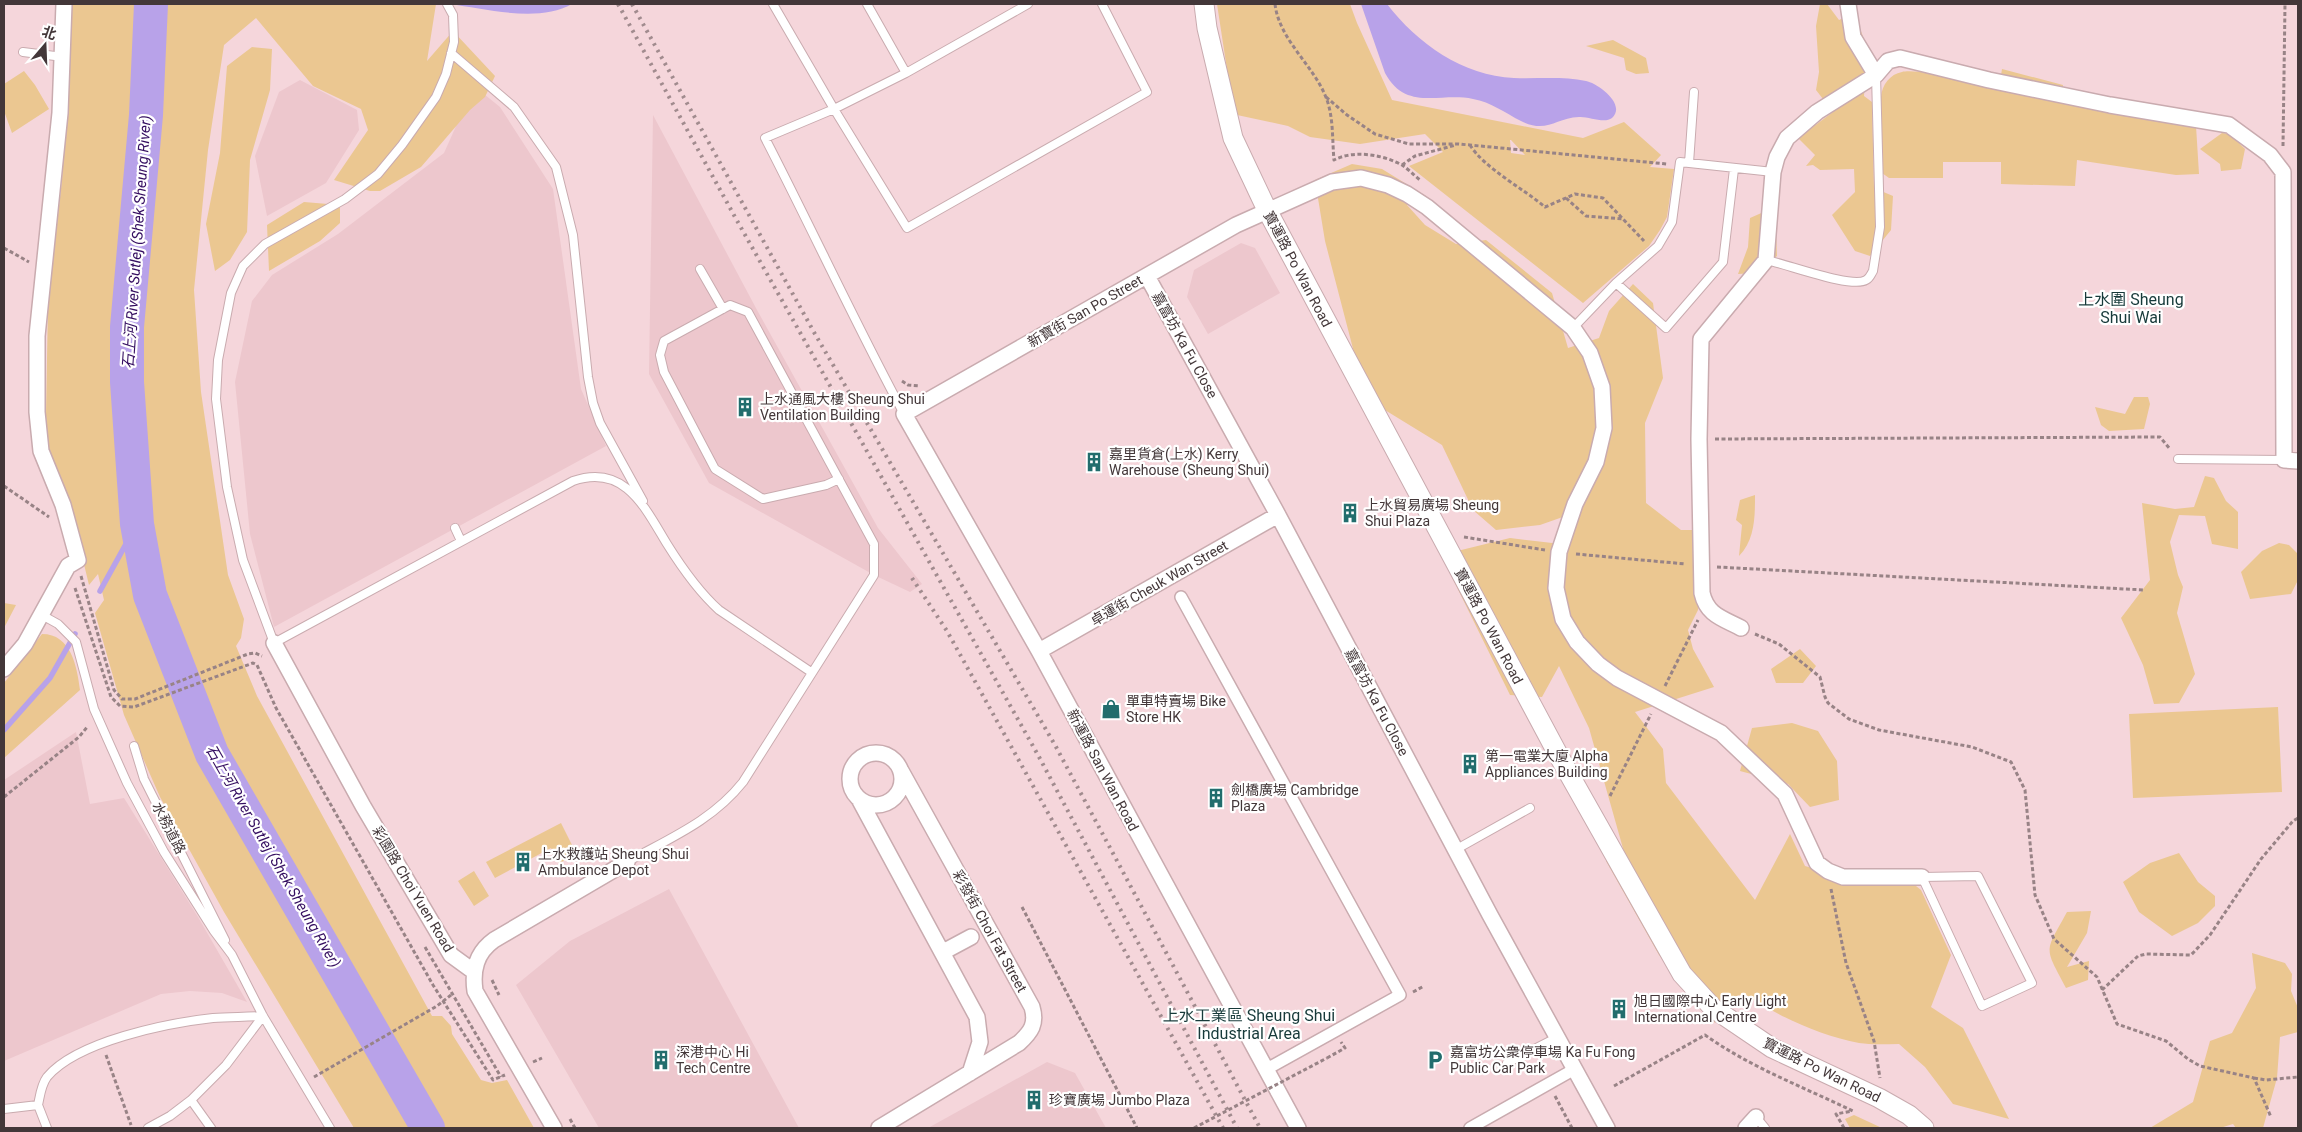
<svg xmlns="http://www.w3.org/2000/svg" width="2302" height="1132" viewBox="0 0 2302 1132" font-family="Roboto,'Noto Sans SC',sans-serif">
<rect width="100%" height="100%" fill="#f5d6db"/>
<!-- built -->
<path fill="#edc7cd" d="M300 80 357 110 359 130 326 183 267 216 255 156 279 92Z
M474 86 500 107 553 189 581 389 606 446 274 627 250 534 235 382 252 301 272 275 338 234 444 153Z
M653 115 757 310 878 528 922 584 910 592 874 575 709 483 649 374Z
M1241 243 1255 248 1280 293 1208 334 1187 297 1194 270Z
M76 732 90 804 124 798 198 917 247 1002 222 993 190 991 161 994 4 1061V780Z
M669 889 799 1128H599L516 985 570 941Z
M1047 1062 1075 1073 1106 1128H928Z"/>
<!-- green -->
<path fill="#ebc791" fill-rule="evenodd" d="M72 4H436L427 61 453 31 495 76 485 97 470 110 421 167 380 191H370L334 180 368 130 361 109 313 86 256 18 224 45 208 150 194 290 201 392 228 575 244 619 241 638 236 646 257 696 432 1016H442L451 1026 452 1034 481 1080 492 1083 507 1080 534 1128H354L224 912 160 797 124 715 95 613 104 600 98 574 89 585 68 498 48 451 46 415 48 303 62 180Z
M1217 4H1350L1357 23 1392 100 1583 138 1624 122 1661 155 1650 167 1674 169 1667 217 1660 230 1649 246 1583 303 1409 166 1443 152 1425 134 1360 144 1310 137 1288 126 1237 115 1228 76ZM1510 140H1511L1525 155 1511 153Z
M1820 4H1827L1839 20 1854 13 1867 47 1864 96 1872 102 1874 188 1893 196 1891 230 1870 256 1855 251 1832 215 1855 192 1854 169 1820 170 1813 165 1806 166 1815 155 1798 138 1833 112 1816 90 1819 72 1816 26Z
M1613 40 1646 58 1649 73 1636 74 1626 70 1624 58 1586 46Z
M252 47 272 49 270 90 250 160 247 232 230 260 215 271 206 224 220 153 227 66Z
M2002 69 2063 85 2062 101 2196 126 2199 174 2176 175 2077 160 2075 186 2001 184V162H1943V178H1889L1882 173 1881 97C1882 85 1890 74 1902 72 1919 68 1978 84 1999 88Z
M24 71 35 85 49 109 12 133 4 111V84Z
M2222 133 2230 134 2245 149 2241 169 2221 171 2220 164 2200 149Z
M1352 164 1382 169 1426 196 1407 205 1425 225 1456 244 1486 240 1552 293 1568 348 1599 338 1609 311 1633 284 1653 303 1663 378 1645 423 1646 503 1681 530H1692L1698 538V610L1688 630 1693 649 1714 687 1635 712 1663 749 1666 783 1755 900 1790 834 1805 866 1854 880 1911 882 1921 890 1951 955 1931 1007 1963 1028 2009 1119 1953 1104 1925 1067 1899 1044C1886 1044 1872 1045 1859 1043 1821 1036 1777 1016 1745 994L1720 1000 1715 1023 1659 955 1606 861 1626 859 1589 728 1559 666 1542 697 1510 695 1441 555 1510 538 1561 544 1577 512 1540 525 1496 530 1473 510 1442 445 1380 407 1357 364 1325 241 1315 180Z
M304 202 340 205V223L320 241 269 271 267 225Z
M1775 207 1777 256 1755 273 1738 274 1748 247 1750 218Z
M2134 397H2148L2150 404 2144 429 2109 431 2101 425 2095 407 2125 414Z
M2205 476 2214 478 2226 501 2238 512V549L2212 544 2205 516 2179 515 2170 542 2178 575 2183 587 2177 613 2195 674 2179 703 2154 704 2143 665 2121 618 2150 580 2142 503 2175 509 2194 507Z
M1755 495C1755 517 1755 540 1739 556L1742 525 1736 520 1740 500Z
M2279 543 2289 545 2298 554V580L2291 594 2250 599 2241 572 2262 551Z
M4 603 16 605 4 628Z
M42 634C71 634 77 666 80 690L4 758V683Z
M1800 649 1816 666 1803 683H1776L1771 669Z
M2278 707 2282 792 2133 798 2129 714Z
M1792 723 1818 731 1837 761 1839 800 1810 807 1788 784 1740 771 1752 728Z
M561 823 577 855 559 863 551 848 495 878 486 862Z
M2179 853 2198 882 2215 896V906L2198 923 2172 936 2139 912 2123 882 2150 863Z
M474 871 489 896 474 906 458 881Z
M2091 911 2087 933 2067 967 2089 961 2088 980 2066 988C2044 946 2044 954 2067 912Z
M2252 953 2285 963 2292 974 2291 991 2298 1008V1032L2280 1037 2277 1078 2263 1128H2236L2233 1124 2220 1128H2150L2193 1102 2210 1041 2232 1033 2256 988Z
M1854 1115 1882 1128H1850L1845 1119Z"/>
<!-- water -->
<path fill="#b8a2e9" d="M450 4H572C539 23 486 9 450 4Z
M1361 4H1387C1417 43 1463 76 1514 78 1537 79 1563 76 1586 81 1597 83 1627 104 1612 118 1604 124 1588 116 1579 117 1555 118 1547 134 1521 121 1505 113 1491 102 1473 99 1440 92 1406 112 1385 73Z"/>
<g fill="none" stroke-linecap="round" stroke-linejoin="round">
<!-- stream -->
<path stroke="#b8a2e9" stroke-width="5.5" d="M100 591 137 524
M4 730 50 678 75 634"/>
<!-- river -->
<path stroke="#b8a2e9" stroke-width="34" d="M151 4 146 115 127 327V382L137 524 150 595 212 754 428 1128"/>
<defs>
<path id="service" d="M447 4 453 15 454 42 446 74 436 97 402 145 378 174 345 199 265 244 243 266 231 293 218 360 216 399 227 487 243 560 274 643 573 481C625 463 645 508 667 544 682 568 699 592 719 610L811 672
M773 4 834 109 906 73
M867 4 906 73 1028 4
M23 52 63 57
M451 53 514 107 556 167 573 235 588 377 593 403 600 423 643 501
M1689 163 1694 92
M1766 260C1787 264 1852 289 1866 280 1870 278 1871 274 1873 271L1880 227 1876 75
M700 269 723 309
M1616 283 1666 328 1723 262 1734 169
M1573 328 1616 283 1658 246 1672 222 1680 162 1773 172
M904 414C855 323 812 229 765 138L834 109 907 228 1147 92 1102 4
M2178 459 2284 460
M455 528 461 541
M40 614 58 624 76 642 94 709 127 783 164 852 214 931 232 955 263 1016 330 1128
M134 746 144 779 225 940
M1455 850 1530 808
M627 862C670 838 712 821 743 782L874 575V544L748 312 730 305 664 341 660 355 664 372 715 469 763 499 826 485 839 479
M1978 876 2032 983 1982 1006 1922 877Z
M1507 1063 1556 1038
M38 1105C40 1096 41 1085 47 1077 77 1041 168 1023 213 1018 230 1017 246 1017 263 1016
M4 1109 38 1105 47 1128
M1756 1117 1765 1128
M148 1128 170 1116 191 1100
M211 1128 191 1100 226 1065 263 1016"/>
<path id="pedestrian" d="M1181 597 1400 995 1265 1070
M1470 1128 1573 1070"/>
<path id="minor" d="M1876 75 1888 61 1900 58 1989 80 2110 105 2229 125 2270 155 2283 172 2284 460 2298 461
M1147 276 1278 515 1490 915 1607 1128
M1741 628C1722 618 1707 615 1702 593L1699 439 1701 339 1766 260 1773 172 1777 157 1787 138 1817 112 1876 75 1853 37 1848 4
M274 643 363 806 451 955 473 971
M1039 651 1278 515
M4 669 25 644 68 566 78 560 63 505 41 451 37 412V336L60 113 64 4
M850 779a26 26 0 1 1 52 0a26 26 0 1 1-52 0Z
M859 799 977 1017 980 1042 970 1073
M943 952 971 937
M554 1128 475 991C472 970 476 953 494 940L627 862
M879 1128 1019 1043C1031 1032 1037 1024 1032 1007L900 769
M1298 1128 1039 651 904 414 1236 225 1332 182 1361 178 1388 185 1407 194 1427 207 1573 328 1590 353 1602 387 1604 428 1596 462 1575 504 1559 552 1556 588 1563 619 1577 642 1598 664 1617 678 1721 733 1785 794 1817 863 1828 871 1843 877H1922
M1746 1128 1756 1117"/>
<path id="tertiary" d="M1204 4 1207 28 1233 138 1267 210 1560 758 1682 974 1713 1008 1772 1048 1879 1098 1909 1115 1924 1128"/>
</defs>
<!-- service casing -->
<use href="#service" stroke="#c9abaf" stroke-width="10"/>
<!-- pedestrian casing -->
<use href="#pedestrian" stroke="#c9abaf" stroke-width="14"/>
<!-- minor casing -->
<use href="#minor" stroke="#c9abaf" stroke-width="18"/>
<!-- tertiary casing -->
<use href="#tertiary" stroke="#c9abaf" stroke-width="21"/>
<!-- path -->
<path stroke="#988386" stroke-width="3" stroke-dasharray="4 2.5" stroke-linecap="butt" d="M1275 4C1279 39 1312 64 1325 95 1334 115 1332 140 1334 160 1353 150 1382 154 1402 165 1408 169 1414 175 1420 180
M1326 97 1347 115 1375 134 1409 144H1459L1667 164
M1470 145C1484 168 1524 189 1545 207L1575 194 1603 198 1644 241
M2283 146 2285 4
M1402 165 1415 156 1456 145
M1566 198 1586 216 1623 219
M4 248 29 262
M902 381 908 385 920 386
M1715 439 2160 437 2170 449
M4 486 49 517
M1464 537 1545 550
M1576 554 1686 564
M1717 567 2144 590
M81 576 114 690 122 699H135L248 654 255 653 262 656
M75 588 111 697 120 706 134 707 253 663 257 665 276 708 433 985 493 1080 505 1075
M1755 634 1779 644 1820 677 1825 697 1828 703 1849 719 1879 730 1972 747 2011 762 2025 790 2035 895 2054 939 2097 977 2117 1024 2166 1041 2188 1059 2200 1066 2254 1078 2271 1117
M1665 686 1698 620
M1610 796 1651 714
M4 797 79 737 88 726
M1831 889 1846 963 1874 1041 1880 1078
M1022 907 1137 1128
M425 947 501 1077
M492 980 499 995
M2102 990 2138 956 2146 954 2191 955 2210 935 2261 859 2293 821 2298 818
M1413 992 1424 986
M106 1055 131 1125
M1327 1058 1345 1048 1341 1042
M533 1062 542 1058
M314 1077 437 1006 451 995
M2254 1078 2266 1080 2298 1077
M1614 1086 1705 1035C1750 1067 1803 1087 1853 1111
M1555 1096 1572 1128
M570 1119 575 1128
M1844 1128 1836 1114 1852 1111"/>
<!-- service -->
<use href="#service" stroke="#fff" stroke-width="8"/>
<!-- pedestrian -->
<use href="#pedestrian" stroke="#fff" stroke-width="11"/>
<!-- minor -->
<use href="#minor" stroke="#fff" stroke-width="15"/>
<!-- tertiary -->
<use href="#tertiary" stroke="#fff" stroke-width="19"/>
<!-- rail -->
<path stroke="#a18b8e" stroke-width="4" stroke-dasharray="2.5 5" stroke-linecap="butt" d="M618 4 735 217 1038 755 1237 1128
M632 4 815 334 1055 745 1260 1128
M912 578 947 631 1223 1128"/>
<!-- path-bridge -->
<path stroke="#988386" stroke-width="3" stroke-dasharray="4 2.5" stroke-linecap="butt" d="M1194 1128 1327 1058"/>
</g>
<!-- icons -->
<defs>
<symbol id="building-bare" viewBox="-9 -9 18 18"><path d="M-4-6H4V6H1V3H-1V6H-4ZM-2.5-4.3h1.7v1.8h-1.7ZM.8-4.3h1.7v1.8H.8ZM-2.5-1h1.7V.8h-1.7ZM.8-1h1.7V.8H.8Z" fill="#226d6d" stroke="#fff" stroke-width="2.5" paint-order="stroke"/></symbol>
<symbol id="shop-bare" viewBox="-9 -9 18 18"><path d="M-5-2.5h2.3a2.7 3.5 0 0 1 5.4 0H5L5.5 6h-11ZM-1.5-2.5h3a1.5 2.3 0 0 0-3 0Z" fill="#226d6d" stroke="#fff" stroke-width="2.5" paint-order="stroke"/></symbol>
<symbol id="parking-bare" viewBox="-9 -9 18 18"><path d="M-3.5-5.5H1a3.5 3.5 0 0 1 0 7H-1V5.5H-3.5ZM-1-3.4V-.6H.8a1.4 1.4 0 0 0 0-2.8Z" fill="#226d6d" stroke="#fff" stroke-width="2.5" paint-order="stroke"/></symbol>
</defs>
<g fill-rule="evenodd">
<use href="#building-bare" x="731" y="393" width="28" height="28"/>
<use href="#building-bare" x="1080" y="448" width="28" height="28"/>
<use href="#building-bare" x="1336" y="499" width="28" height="28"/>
<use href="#shop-bare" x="1097" y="695" width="28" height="28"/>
<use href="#building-bare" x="1456" y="750" width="28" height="28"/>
<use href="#building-bare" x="1202" y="784" width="28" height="28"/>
<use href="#building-bare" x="509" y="848" width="28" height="28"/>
<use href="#building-bare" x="1605" y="995" width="28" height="28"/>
<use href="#building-bare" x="647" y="1046" width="28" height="28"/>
<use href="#parking-bare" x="1421" y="1046" width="28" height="28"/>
<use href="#building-bare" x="1020" y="1086" width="28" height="28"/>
</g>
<g text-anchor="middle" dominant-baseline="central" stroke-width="4.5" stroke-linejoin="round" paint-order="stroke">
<!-- street labels -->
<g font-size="14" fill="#433739" stroke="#fff">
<text transform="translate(1298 269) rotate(62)">寶運路 Po Wan Road</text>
<text transform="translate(1085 311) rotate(-30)">新寶街 San Po Street</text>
<text transform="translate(1185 345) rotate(61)">嘉富坊 Ka Fu Close</text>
<text transform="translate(1159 583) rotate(-30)">卓運街 Cheuk Wan Street</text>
<text transform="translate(1489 626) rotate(62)">寶運路 Po Wan Road</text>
<text transform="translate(1377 702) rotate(62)">嘉富坊 Ka Fu Close</text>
<text transform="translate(1103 770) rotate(62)">新運路 San Wan Road</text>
<text transform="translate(169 828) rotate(63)">水務道路</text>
<text transform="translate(413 889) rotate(59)">彩園路 Choi Yuen Road</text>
<text transform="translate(990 931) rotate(61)">彩發街 Choi Fat Street</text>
<text transform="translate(1822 1070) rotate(26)">寶運路 Po Wan Road</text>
</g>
<!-- poi labels -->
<g font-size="14" fill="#433739" stroke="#fff" text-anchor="start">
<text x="760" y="399">上水通風大樓 Sheung Shui<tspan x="760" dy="16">Ventilation Building</tspan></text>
<text x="1109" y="454">嘉里貨倉(上水) Kerry<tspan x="1109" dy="16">Warehouse (Sheung Shui)</tspan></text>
<text x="1365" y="505">上水貿易廣場 Sheung<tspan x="1365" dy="16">Shui Plaza</tspan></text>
<text x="1126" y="701">單車特賣場 Bike<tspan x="1126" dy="16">Store HK</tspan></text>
<text x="1485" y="756">第一電業大廈 Alpha<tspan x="1485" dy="16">Appliances Building</tspan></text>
<text x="1231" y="790">劍橋廣場 Cambridge<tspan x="1231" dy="16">Plaza</tspan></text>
<text x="538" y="854">上水救護站 Sheung Shui<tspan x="538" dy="16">Ambulance Depot</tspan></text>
<text x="1634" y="1001">旭日國際中心 Early Light<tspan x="1634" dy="16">International Centre</tspan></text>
<text x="676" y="1052">深港中心 Hi<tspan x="676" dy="16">Tech Centre</tspan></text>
<text x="1450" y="1052">嘉富坊公衆停車場 Ka Fu Fong<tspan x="1450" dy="16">Public Car Park</tspan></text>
<text x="1049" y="1100">珍寶廣場 Jumbo Plaza</text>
</g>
<!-- water labels -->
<g font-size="15" font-style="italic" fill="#350f61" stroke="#fff">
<text transform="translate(137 242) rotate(-86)">石上河 River Sutlej (Shek Sheung River)</text>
<text transform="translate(273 856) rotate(60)">石上河 River Sutlej (Shek Sheung River)</text>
</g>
<!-- quarter labels -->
<g font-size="16" fill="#173a3a" stroke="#fff">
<text x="2131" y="299">上水圍 Sheung<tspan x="2131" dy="18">Shui Wai</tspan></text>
<text x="1249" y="1015">上水工業區 Sheung Shui<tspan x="1249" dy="18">Industrial Area</tspan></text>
</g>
</g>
<!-- border -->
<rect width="2302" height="1132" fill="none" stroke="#433739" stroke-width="10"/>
<!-- north arrow -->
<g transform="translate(45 45) rotate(19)" stroke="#ffffff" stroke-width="4" paint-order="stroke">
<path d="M0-4L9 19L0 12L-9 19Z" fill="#433739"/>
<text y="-8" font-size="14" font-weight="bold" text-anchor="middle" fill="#433739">北</text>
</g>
</svg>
